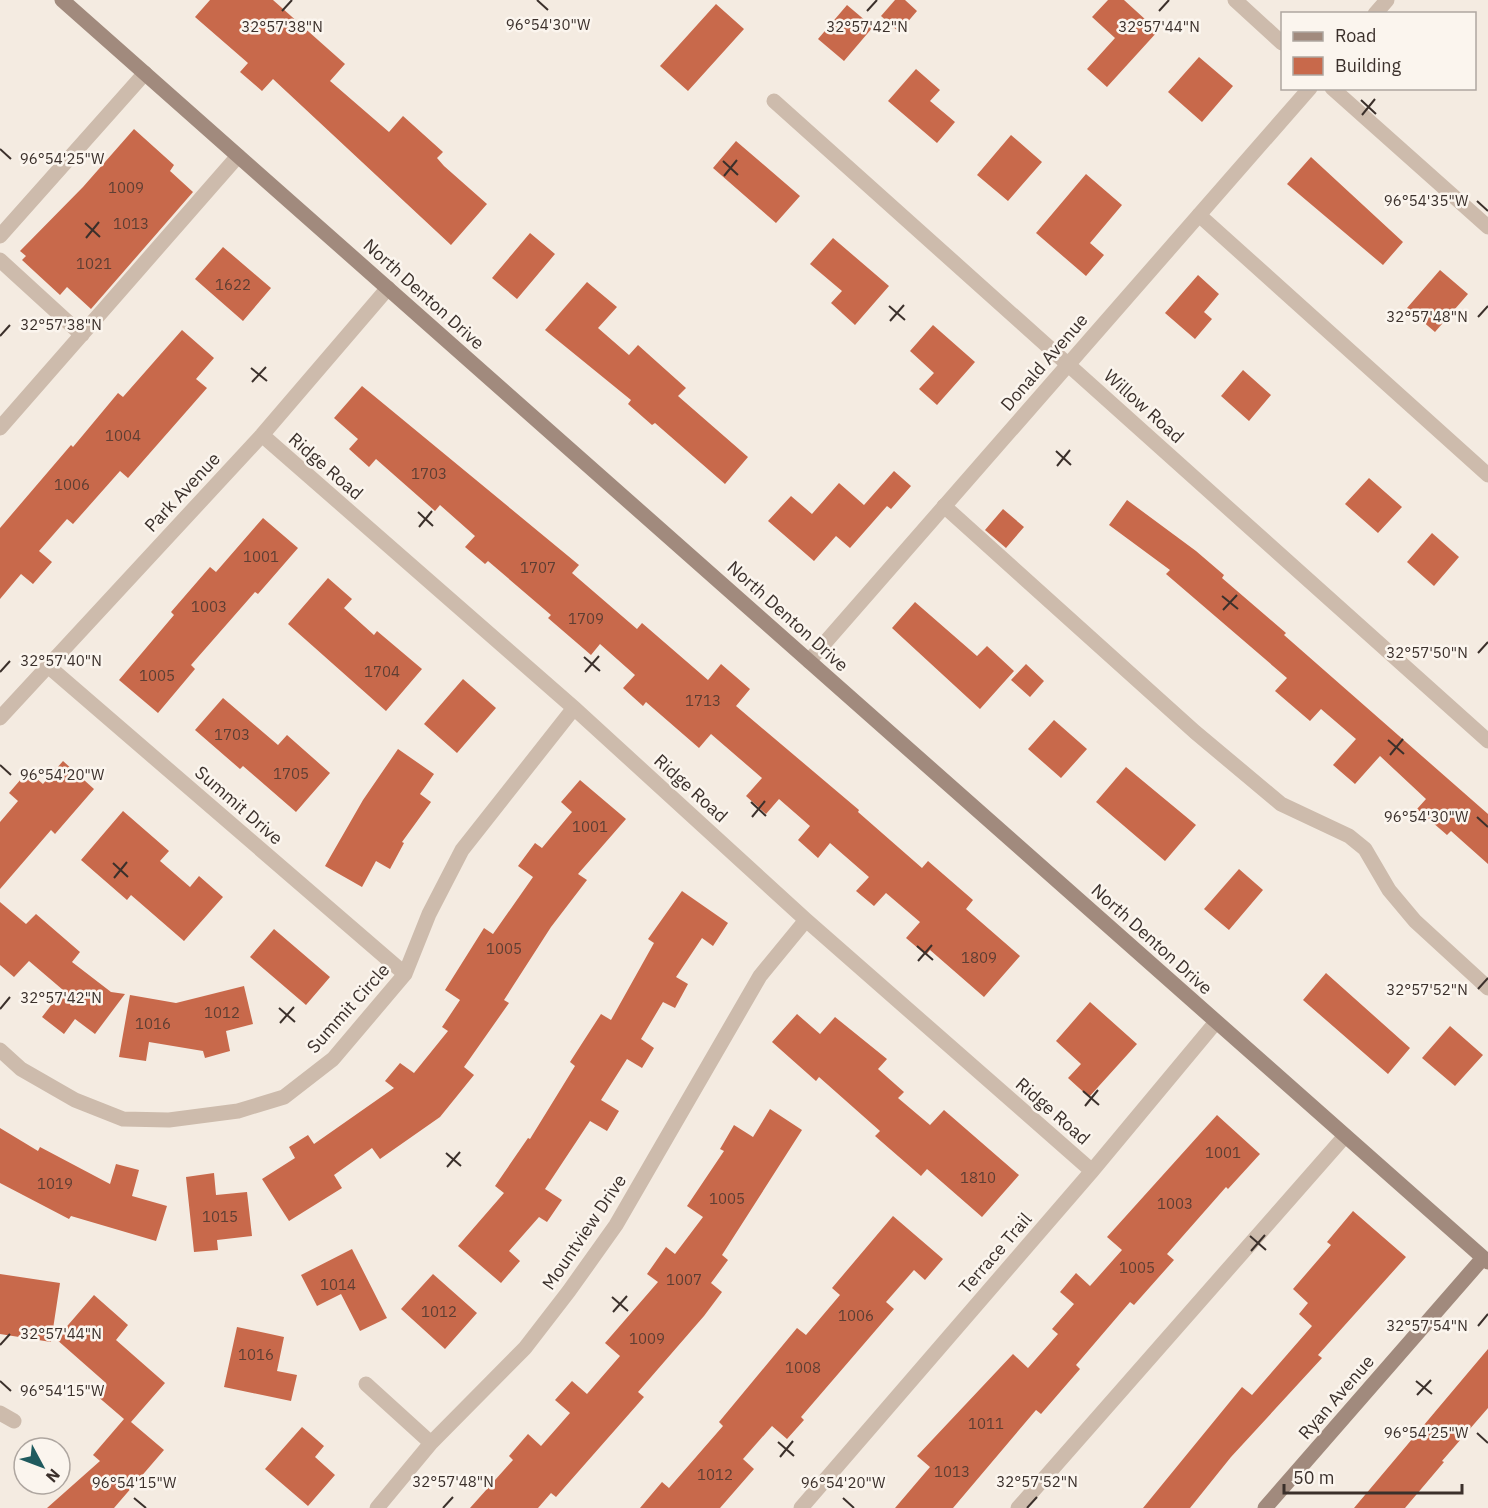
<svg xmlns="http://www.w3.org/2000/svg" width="1488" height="1508" viewBox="0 0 1488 1508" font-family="'IBM Plex Sans',sans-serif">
<rect width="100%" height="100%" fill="#f4ebe1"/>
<!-- building -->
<path fill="#c8694b" d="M210 0H273L345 64 330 81 389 132 403 116 443 152 437 158 444 166 487 204 451 245 273 79 262 91 240 72 248 63 195 17Z
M895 0H905L917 11 899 32 881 16Z
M1108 0H1124L1158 31 1107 87 1087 69 1115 38 1092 17Z
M716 4 744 29 688 91 660 66Z
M847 5 873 27 844 61 818 39Z
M1199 57 1233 86 1202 122 1168 92Z
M916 69 940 90 930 101 955 122 937 143 888 101Z
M134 129 174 165 170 171 193 192 91 309 67 287 60 295 22 260 26 256 20 251 83 187Z
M1011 135 1042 162 1008 201 977 175Z
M736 141 800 196 776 223 713 168Z
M1311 157 1403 242 1383 265 1287 184Z
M1086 174 1122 205 1090 243 1104 255 1086 276 1036 233Z
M530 233 555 254 517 299 492 278Z
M833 238 889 286 855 325 831 303 842 291 810 264Z
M223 247 271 288 243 321 195 279Z
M1440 270 1468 294 1435 332 1407 308Z
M1198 275 1219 294 1204 312 1212 319 1195 339 1165 313Z
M587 282 617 307 598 328 629 355 638 345 686 388 678 396 748 457 725 484 655 423 652 425 628 404 631 400 545 330Z
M933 325 975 362 937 405 919 389 934 373 910 351Z
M182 330 214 358 196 379 207 388 128 478 120 471 73 524 67 519 39 551 52 562 33 584 21 574 0 599V528L71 445 73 447 118 393 123 397Z
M1243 370 1271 395 1249 421 1221 396Z
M362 386 579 565 572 573 637 629 642 623 708 680 721 664 750 689 736 706 859 810 858 812 922 868 928 861 973 900 966 909 1020 956 984 997 930 950 926 955 906 938 920 922 886 893 874 906 856 891 869 877 830 843 818 858 798 840 810 826 779 799 766 814 746 796 762 778 711 734 699 748 646 702 643 706 623 688 635 675 600 644 591 655 548 618 551 615 488 561 485 564 465 547 475 536 440 505 435 511 376 459 369 467 349 449 358 439 334 418Z
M894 471 911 486 891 509 887 506 850 548 836 536 814 561 768 521 791 496 812 514 839 483 864 505Z
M1369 478 1402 507 1378 533 1345 504Z
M1127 500 1196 551 1224 575 1222 578 1286 633 1284 635 1488 814V864L1451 831 1447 835 1417 809 1426 799 1380 756 1355 784 1333 765 1356 739 1321 709 1310 721 1275 691 1287 678 1166 574 1170 570 1109 525Z
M1003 509 1024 527 1006 548 985 530Z
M263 518 298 548 258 594 255 592 191 665 195 669 158 713 119 680 174 615 171 612 210 567 216 572Z
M1432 533 1459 557 1434 586 1407 562Z
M328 578 352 599 344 608 374 635 377 631 422 669 386 711 288 624Z
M915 602 977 656 987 646 1014 671 980 709 892 628Z
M1026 664 1044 681 1030 697 1011 680Z
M463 679 496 708 457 753 424 724Z
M223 698 278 745 287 735 330 773 296 812 243 766 240 769 195 730Z
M1054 720 1087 749 1061 778 1028 749Z
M398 749 434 774 420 794 431 802 402 842 404 843 390 869 376 861 362 887 325 866 363 800Z
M63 761 94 789 55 834 51 830 0 889V822L18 801 9 793 28 771 43 784Z
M1126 767 1196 825 1165 861 1096 802Z
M580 780 626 819 578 874 587 880 551 927 504 1000 509 1003 464 1067 474 1075 440 1117 380 1159 372 1148 334 1175 342 1188 289 1221 262 1179 295 1158 289 1147 308 1135 314 1144 394 1088 385 1081 400 1063 414 1073 448 1031 442 1027 460 1000 445 990 484 928 493 934 533 877 518 866 535 843 542 848 572 812 561 802Z
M123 811 169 851 160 861 190 887 199 876 223 897 184 941 131 895 127 900 81 860Z
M1239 869 1263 890 1229 930 1204 909Z
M682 891 728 923 713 946 702 938 676 977 688 984 675 1008 663 1002 641 1039 654 1048 642 1068 627 1059 601 1100 619 1111 607 1131 590 1121 545 1189 562 1200 547 1222 539 1217 509 1251 520 1261 501 1283 458 1246 504 1193 495 1186 528 1138 530 1139 575 1066 570 1062 601 1014 611 1020 654 943 648 939Z
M0 902 26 924 36 914 80 952 72 962 111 992 125 994 95 1034 75 1019 64 1034 42 1017 63 990 29 961 14 977 0 965Z
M274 929 330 977 306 1005 250 957Z
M1326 973 1410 1048 1388 1074 1303 1000Z
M244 986 253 1024 226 1031 230 1051 205 1058 203 1051 149 1042 146 1061 119 1057 130 995 176 1003Z
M1090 1002 1137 1044 1089 1097 1068 1078 1081 1064 1056 1041Z
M797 1014 820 1034 835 1017 887 1059 878 1069 904 1092 898 1098 930 1125 944 1110 1019 1175 982 1217 927 1169 921 1176 875 1136 880 1131 819 1077 816 1081 772 1042Z
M1450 1026 1483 1055 1455 1086 1422 1058Z
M770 1109 802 1130 722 1255 728 1260 711 1283 722 1292 704 1316 638 1392 644 1397 556 1497 551 1493 538 1508H470L513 1460 509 1456 528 1434 541 1446 570 1413 555 1400 572 1381 587 1394 620 1356 605 1343 658 1282 647 1274 666 1247 675 1254 703 1217 687 1206 724 1151 720 1149 734 1125 753 1137Z
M1217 1115 1260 1154 1228 1189 1226 1187 1167 1254 1174 1260 1134 1305 1130 1302 1076 1365 1080 1369 1041 1414 1036 1410 953 1508H895L930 1467 917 1456 1013 1354 1028 1368 1058 1334 1052 1329 1074 1304 1060 1292 1076 1273 1090 1286 1122 1250 1107 1237Z
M0 1128 38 1151 40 1147 110 1184 116 1164 139 1170 132 1196 167 1206 156 1241 71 1216 69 1219 0 1183Z
M214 1173 216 1195 247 1192 252 1236 217 1240 218 1250 194 1252 186 1177Z
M1353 1211 1406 1257 1318 1355 1322 1358 1231 1457 1190 1508H1143L1242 1387 1252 1395 1312 1326 1299 1314 1308 1303 1293 1289 1331 1245 1327 1242Z
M893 1216 943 1259 925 1280 914 1270 886 1302 894 1309 801 1417 804 1420 787 1439 772 1426 743 1459 754 1469 720 1508H640L662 1482 669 1488 723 1426 719 1422 797 1328 806 1335 840 1295 832 1288Z
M352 1249 387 1318 360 1331 341 1294 317 1306 301 1275Z
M0 1274 60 1283 51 1342 0 1334Z
M433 1274 477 1313 445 1349 401 1309Z
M94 1295 128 1325 116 1340 165 1383 131 1422 164 1450 114 1508H47L100 1461 93 1455 124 1419 96 1395 106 1383 56 1339Z
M237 1327 284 1337 277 1371 297 1375 291 1401 224 1387Z
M1488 1349V1408L1442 1461 1444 1462 1405 1508H1354Z
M302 1427 324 1446 315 1457 335 1475 308 1506 265 1469Z"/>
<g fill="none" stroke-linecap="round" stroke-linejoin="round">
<!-- lane -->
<path stroke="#cdbbac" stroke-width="15" d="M1199 215 1488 475
M0 260 82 335
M0 428 238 156
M944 506 1195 732 1281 804 1349 836 1365 849 1389 890 1415 921 1488 988
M1018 1508 1345 1136"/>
<!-- street -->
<path stroke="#cdbbac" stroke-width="15" d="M1235 0 1282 43
M1375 14 1387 0
M1332 88 1488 227
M774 101 1488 741
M0 236 145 73
M262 435 574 708 806 920 1092 1171
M809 661 1310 88
M48 666 405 974
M0 718 262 435 388 288
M0 1050 21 1069 75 1100 123 1119 169 1120 238 1111 284 1097 333 1059 405 974 429 914 462 850 574 708
M366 1384 431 1443
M0 1413 14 1421
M377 1508 431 1443 525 1348 569 1291 616 1225 760 976 806 920
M801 1508 1092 1171 1216 1022"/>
<!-- secondary -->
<path stroke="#a18a7d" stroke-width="15" d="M62 0 1488 1262
M1265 1508 1483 1258"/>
</g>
<!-- ticks -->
<path fill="none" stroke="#3b302b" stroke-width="2" d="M537 0 548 10M282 11 292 0M867 11 877 0M1159 11 1169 0M1361 100 1376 114M1362 115 1375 99M0 149 11 159M723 161 738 175M724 176 737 160M1477 201 1488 211M85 223 100 237M86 238 99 222M889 306 905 320M1478 317 1488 306M890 321 904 305M0 336 10 325M251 368 267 381M252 382 266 367M1056 451 1071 465M1057 466 1070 450M418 512 433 526M419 527 432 511M1222 596 1238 609M1223 610 1237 595M1478 653 1488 642M584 657 600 671M0 672 10 661M585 672 599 656M1388 740 1404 754M1390 755 1403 739M0 765 11 775M751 802 766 816M752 817 765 801M1477 817 1488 827M113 863 128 877M114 878 127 862M917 946 933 960M918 961 932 945M1478 989 1488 978M279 1008 295 1022M0 1009 10 997M280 1023 294 1007M1083 1091 1099 1105M1085 1106 1098 1090M446 1153 461 1166M447 1167 460 1152M1250 1236 1266 1250M1251 1251 1265 1235M612 1297 628 1311M613 1312 627 1296M1478 1326 1488 1314M0 1345 10 1334M0 1381 11 1391M1416 1381 1432 1394M1417 1395 1431 1380M1477 1433 1488 1443M778 1442 794 1456M780 1457 793 1441M134 1498 146 1508M843 1498 854 1508M443 1508 453 1497M1027 1508 1037 1497"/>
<g text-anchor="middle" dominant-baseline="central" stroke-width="5" stroke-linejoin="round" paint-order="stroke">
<!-- number labels -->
<g font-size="15" fill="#5e3e33">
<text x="126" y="187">1009</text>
<text x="131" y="223">1013</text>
<text x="94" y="263">1021</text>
<text x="233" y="284">1622</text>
<text x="123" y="435">1004</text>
<text x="429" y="473">1703</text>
<text x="72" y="484">1006</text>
<text x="261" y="556">1001</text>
<text x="538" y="567">1707</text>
<text x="209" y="606">1003</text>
<text x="586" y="618">1709</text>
<text x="382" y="671">1704</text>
<text x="157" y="675">1005</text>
<text x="703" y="700">1713</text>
<text x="232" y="734">1703</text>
<text x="291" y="773">1705</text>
<text x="590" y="826">1001</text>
<text x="504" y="948">1005</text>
<text x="979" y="957">1809</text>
<text x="222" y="1012">1012</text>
<text x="153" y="1023">1016</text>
<text x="1223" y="1152">1001</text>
<text x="978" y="1177">1810</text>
<text x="55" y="1183">1019</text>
<text x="727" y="1198">1005</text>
<text x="1175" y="1203">1003</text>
<text x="220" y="1216">1015</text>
<text x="1137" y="1267">1005</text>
<text x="684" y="1279">1007</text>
<text x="338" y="1284">1014</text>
<text x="439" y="1311">1012</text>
<text x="856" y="1315">1006</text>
<text x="647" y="1338">1009</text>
<text x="256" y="1354">1016</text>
<text x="803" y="1367">1008</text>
<text x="986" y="1423">1011</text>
<text x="952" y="1471">1013</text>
<text x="715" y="1474">1012</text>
</g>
<!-- street labels -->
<g font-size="18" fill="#3b302b" stroke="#fbf5ee">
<text transform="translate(424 294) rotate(42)">North Denton Drive</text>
<text transform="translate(1044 362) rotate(-49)">Donald Avenue</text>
<text transform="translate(1144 406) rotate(42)">Willow Road</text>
<text transform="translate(326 466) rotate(41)">Ridge Road</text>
<text transform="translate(182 492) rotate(-47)">Park Avenue</text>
<text transform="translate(788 616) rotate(42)">North Denton Drive</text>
<text transform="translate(691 788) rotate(42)">Ridge Road</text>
<text transform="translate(239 805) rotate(41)">Summit Drive</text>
<text transform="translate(1152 939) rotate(42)">North Denton Drive</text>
<text transform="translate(348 1008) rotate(-48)">Summit Circle</text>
<text transform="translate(1053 1111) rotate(41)">Ridge Road</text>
<text transform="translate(584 1232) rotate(-56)">Mountview Drive</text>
<text transform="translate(995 1253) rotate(-49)">Terrace Trail</text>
<text transform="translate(1336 1397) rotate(-49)">Ryan Avenue</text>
</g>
</g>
<g font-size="15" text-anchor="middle" fill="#3b302b" stroke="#fbf5ee" stroke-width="5" stroke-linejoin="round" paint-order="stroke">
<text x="548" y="30">96°54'30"W</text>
<text x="867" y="32">32°57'42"N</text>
<text x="282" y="32">32°57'38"N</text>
<text x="1159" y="32">32°57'44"N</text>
<text x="62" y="164">96°54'25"W</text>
<text x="1426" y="206">96°54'35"W</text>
<text x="1427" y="322">32°57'48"N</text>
<text x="61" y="330">32°57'38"N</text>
<text x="1427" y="658">32°57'50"N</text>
<text x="61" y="666">32°57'40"N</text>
<text x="62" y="780">96°54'20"W</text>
<text x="1426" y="822">96°54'30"W</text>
<text x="1427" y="995">32°57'52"N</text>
<text x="61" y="1003">32°57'42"N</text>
<text x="1427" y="1331">32°57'54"N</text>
<text x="61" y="1339">32°57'44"N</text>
<text x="62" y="1396">96°54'15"W</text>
<text x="1426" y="1438">96°54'25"W</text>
<text x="453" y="1487">32°57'48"N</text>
<text x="1037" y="1487">32°57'52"N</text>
<text x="134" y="1488">96°54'15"W</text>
<text x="843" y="1488">96°54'20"W</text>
</g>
<!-- legend -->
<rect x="1281" y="12" width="195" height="78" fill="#fbf5ee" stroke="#aea6a0" stroke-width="1.5"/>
<rect x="1293" y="32" width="30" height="9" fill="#a18a7d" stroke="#aea6a0" stroke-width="1.5"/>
<text x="1335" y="42" font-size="18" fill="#3b302b">Road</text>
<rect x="1293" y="57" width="30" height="18" fill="#c8694b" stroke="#aea6a0" stroke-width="1.5"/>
<text x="1335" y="72" font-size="18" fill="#3b302b">Building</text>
<!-- north arrow -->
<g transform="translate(42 1466) rotate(131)"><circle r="28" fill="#fbf5ee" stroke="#aea6a0" stroke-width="1.5"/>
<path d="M0-4.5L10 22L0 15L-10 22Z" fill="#1f5a5e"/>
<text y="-9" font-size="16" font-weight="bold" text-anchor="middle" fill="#3b302b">N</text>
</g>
<!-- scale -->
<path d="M1284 1484v9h178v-9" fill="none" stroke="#3b302b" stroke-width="3"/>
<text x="1293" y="1484" font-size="18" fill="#3b302b" stroke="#fbf5ee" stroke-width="4.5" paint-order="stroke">50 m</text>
</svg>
